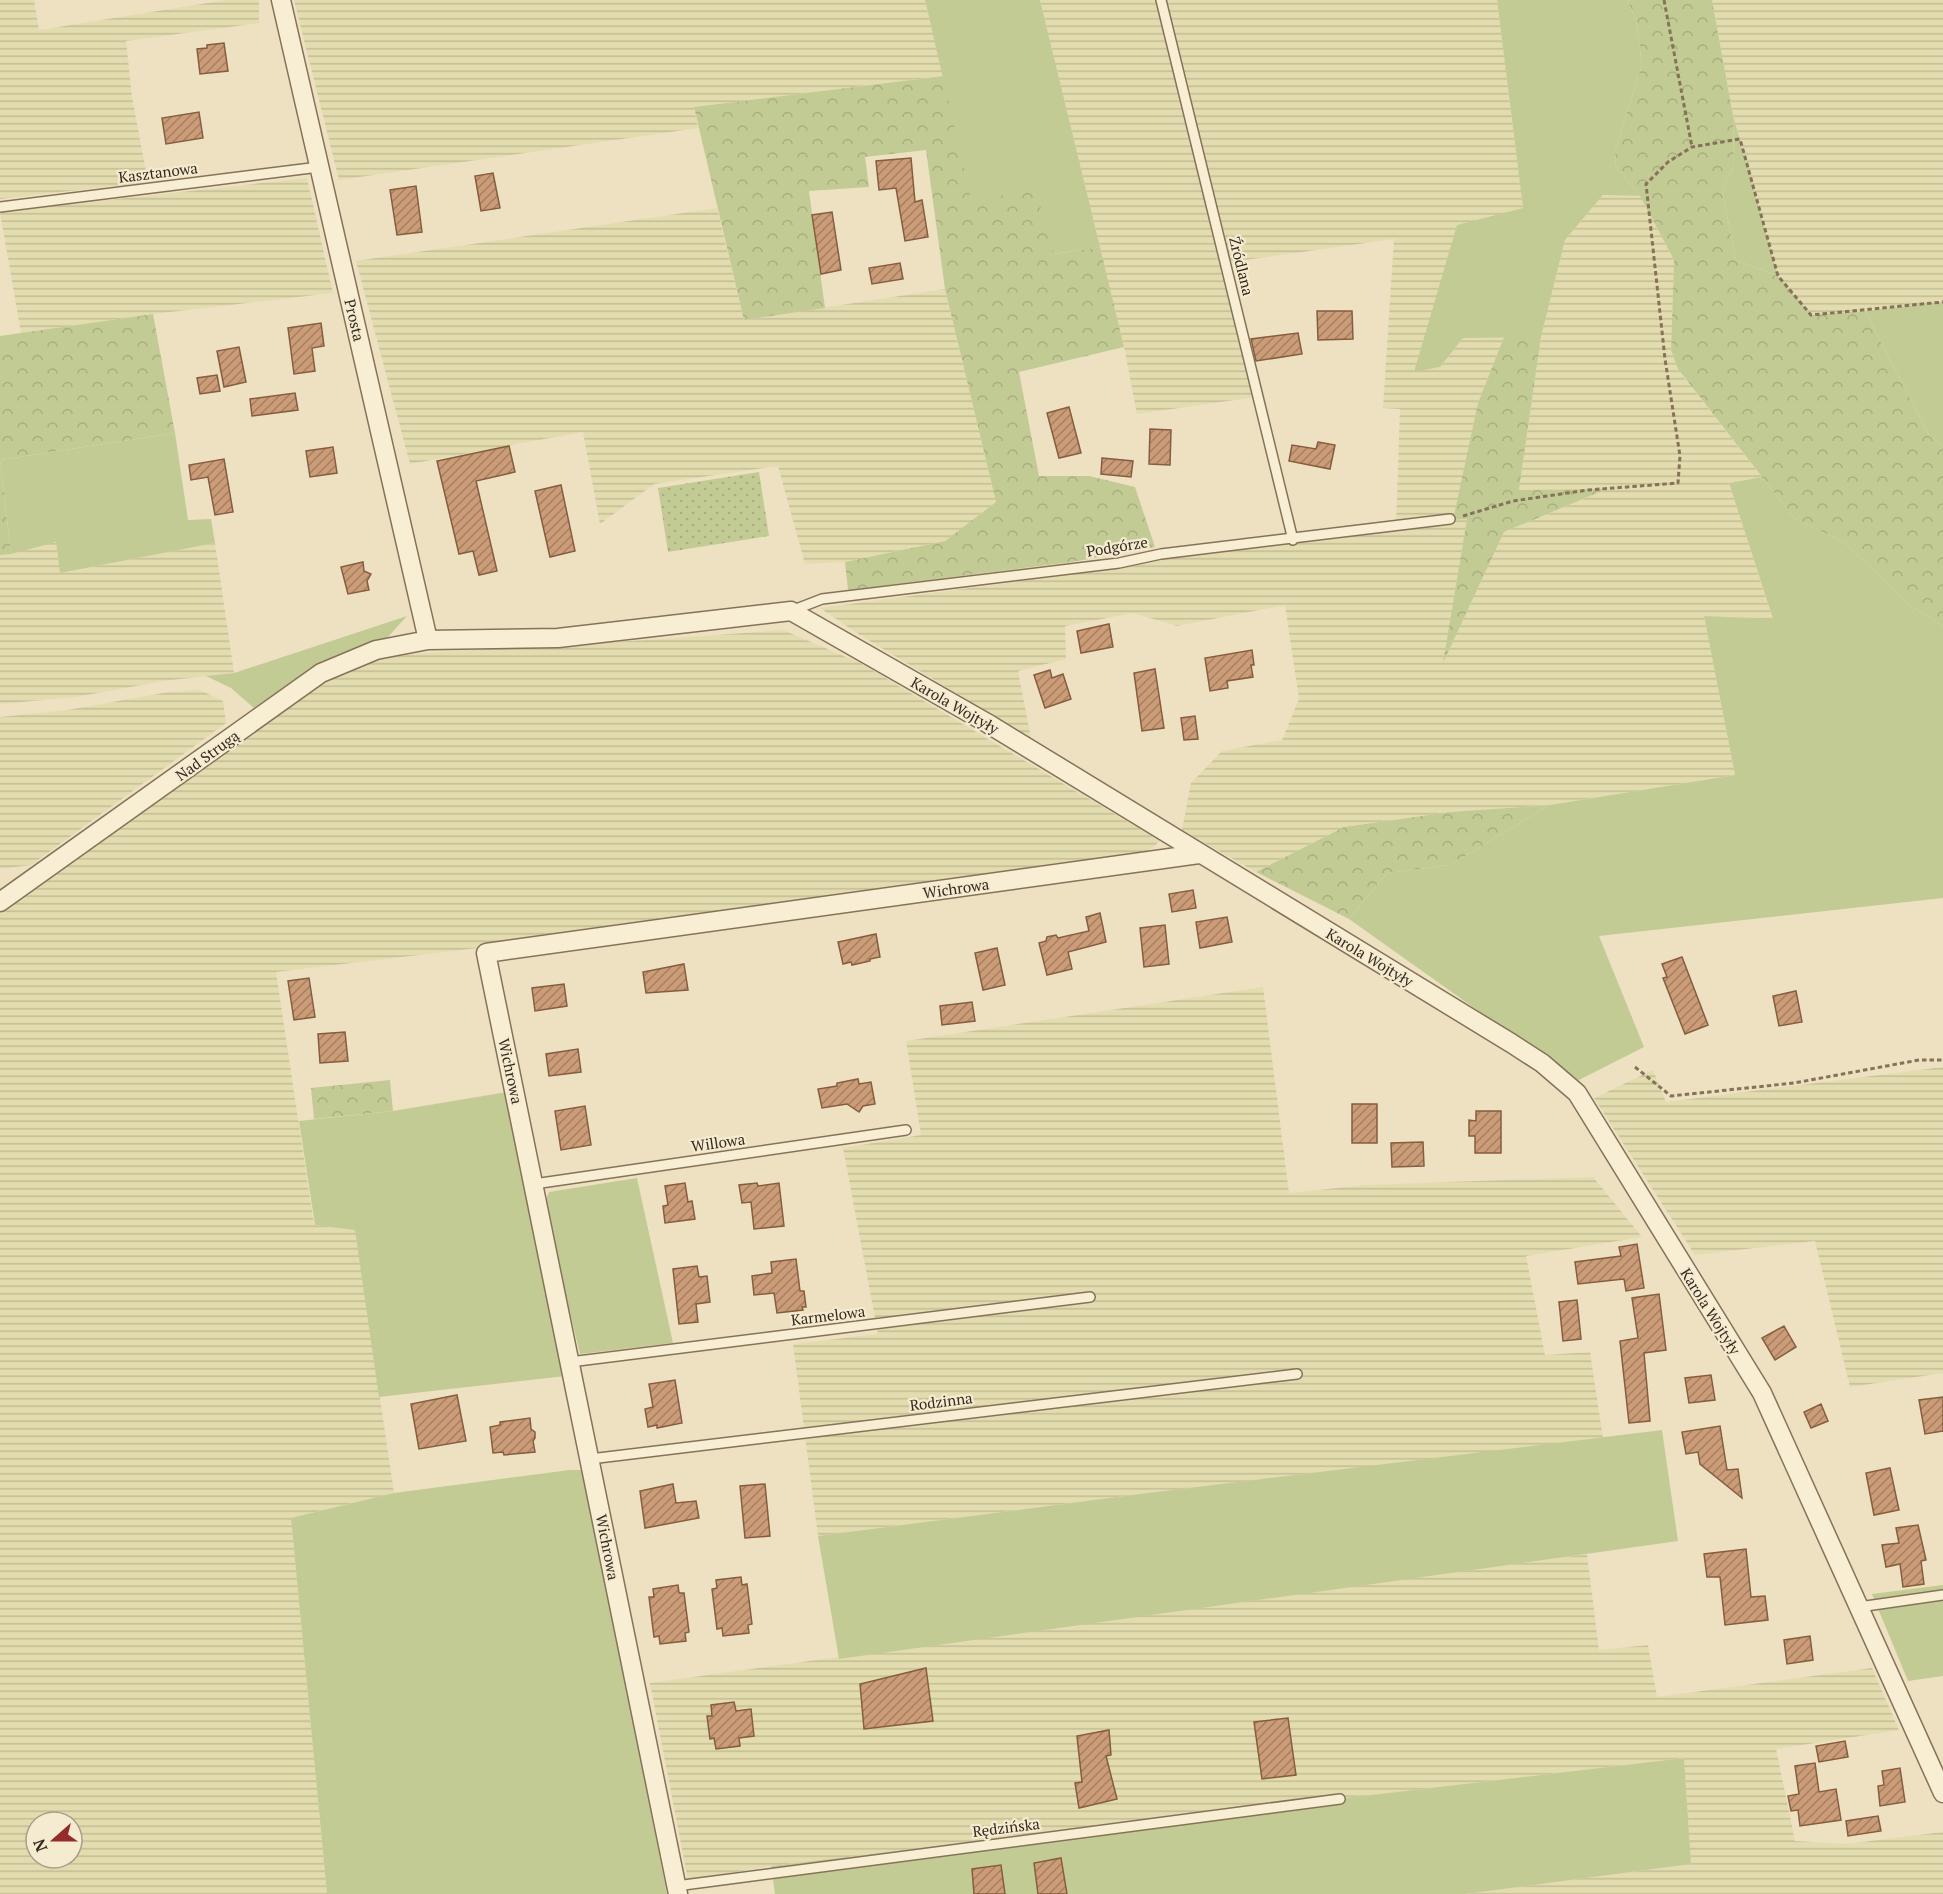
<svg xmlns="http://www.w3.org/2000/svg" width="1943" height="1894" viewBox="0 0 1943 1894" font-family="'PT Serif',serif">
<defs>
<pattern id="farmland-rules" width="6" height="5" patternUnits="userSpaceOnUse" patternTransform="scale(1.5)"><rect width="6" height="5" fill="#e3dcaf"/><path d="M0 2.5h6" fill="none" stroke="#c3bd96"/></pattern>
<pattern id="forest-crowns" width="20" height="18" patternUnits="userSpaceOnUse" patternTransform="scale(1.5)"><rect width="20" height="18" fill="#c3cb95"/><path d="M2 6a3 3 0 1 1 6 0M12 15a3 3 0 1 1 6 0" fill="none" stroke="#a8ae80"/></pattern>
<pattern id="park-dots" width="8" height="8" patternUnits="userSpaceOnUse" patternTransform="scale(1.5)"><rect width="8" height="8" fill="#c3cb95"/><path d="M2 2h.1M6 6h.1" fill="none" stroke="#a8ae80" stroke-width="1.8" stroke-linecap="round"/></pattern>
<pattern id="building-hatch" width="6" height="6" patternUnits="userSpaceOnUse" patternTransform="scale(1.5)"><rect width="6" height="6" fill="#cb9c77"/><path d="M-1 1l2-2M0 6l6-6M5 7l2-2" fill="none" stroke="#a67f61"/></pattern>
</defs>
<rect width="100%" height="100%" fill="#ede1c1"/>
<!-- farmland -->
<path fill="url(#farmland-rules)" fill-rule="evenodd" d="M0 0H34L39 30 226 0H259V23L126 41 132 97 148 182 0 199Z
M294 0H925L943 76 694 107 698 128 339 180Z
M1040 0H1497L1523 208 1414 371 1440 367 1463 338 1504 337 1478 403 1454 520 1467 519 1444 660 1504 532 1605 490H1519L1541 337 1565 240 1603 195 1640 196 1674 260 1671 351 1682 375 1762 477 1729 483 1773 620 1704 616 1735 775 1550 805 1450 812 1344 827 1256 872 1182 830 1191 783 1222 751 1282 740 1299 699 1285 605 1177 626 1133 613 1065 626 1066 659 1018 671 1031 738 860 635 820 608 1134 566 1192 551 1396 527 1400 409 1383 408 1394 239 1224 263 1256 397 1137 414 1124 347Z
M1712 0H1943V303L1811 315 1778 276 1733 115Z
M307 178 333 293 153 314 21 333 0 212Z
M717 208 744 320 945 289 996 502 945 541 845 562 805 564 778 466 654 484 600 524 583 432 410 464 356 261Z
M56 542 60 573 215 543 234 673 163 681 76 697 0 704V555Z
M783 630 860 663 1160 841 1146 853 478 948 276 972 314 1225 355 1229 394 1493 291 1518 327 1894H0V912L326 681 376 659 421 653 663 639ZM36 1822H72V1858H36Z
M200 690 223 701 226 723 31 865 0 869V717L67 710 169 692Z
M1263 987 1289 1193 1366 1185 1593 1177 1642 1237 1526 1256 1545 1355 1590 1352 1603 1438 1132 1495 818 1536 793 1344 878 1334 843 1148 921 1135 906 1041Z
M1943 1067V1373L1850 1387 1815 1241 1695 1255 1594 1098 1653 1070 1666 1102Z
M1587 1554 1599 1650 1648 1645 1657 1697 1872 1668 1899 1730 1776 1749 1795 1841 1846 1844 1943 1832V1894H1465L1691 1864 1684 1758 771 1866 688 1880 650 1683Z"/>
<!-- grass -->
<path fill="#c3cb95" d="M925 0H1040L1100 247 1054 254 972 204Z
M1497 0H1627L1636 19 1642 65 1615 151 1616 167 1640 196 1603 195 1565 240 1541 337 1463 338 1440 367 1414 372 1457 225 1523 208Z
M1733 115 1778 276 1736 260 1722 190 1734 166Z
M1943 302V447L1929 435 1865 311Z
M175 433 188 520 211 519 215 543 60 573 56 542 11 554 0 460Z
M1762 477 1794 518 1845 543 1908 604 1943 626V898L1599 936 1644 1047 1577 1081 1349 919 1387 873 1450 865 1550 805 1735 775 1704 616 1773 619 1729 483Z
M407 616 387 638 328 662 254 708 231 688 206 676 234 673Z
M507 1092 565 1376 379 1397 355 1230 315 1225 299 1121 393 1111Z
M637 1178 673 1343 580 1354 544 1205 549 1192Z
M1662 1430 1678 1541 839 1659 818 1536 1132 1495Z
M570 1470H584L667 1894H327L291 1518 394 1493Z
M1943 1585V1676L1908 1681 1872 1594Z
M1684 1758 1691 1864 1465 1894H775L771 1866Z"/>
<!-- forest -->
<path fill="url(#forest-crowns)" d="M1627 0H1712L1733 115 1734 166 1722 190 1736 260 1778 276 1811 315 1865 311 1929 435 1943 447V626L1908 604 1845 543 1794 518 1678 369 1671 350 1674 260 1640 196 1616 167 1615 151 1642 65 1636 19Z
M943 76 972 203 1035 187 1054 254 1100 247 1124 347 1019 372 1039 476H1089L1135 487 1155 547 1072 562 848 590 845 562 945 541 996 502 945 289 926 150 865 157 869 187 809 191 825 308 744 320 694 107Z
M153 314 175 433 0 460 11 554 0 555V336Z
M1504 337H1541L1519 490 1607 489 1504 532 1443 663 1467 519 1453 520 1478 403Z
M1550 805 1450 865 1387 873 1349 919 1256 872 1344 827 1450 812Z
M390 1080 393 1111 314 1119 311 1088Z"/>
<!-- park -->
<path fill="url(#park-dots)" d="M759 472 769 536 668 552 658 488Z"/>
<!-- building -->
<path fill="url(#building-hatch)" stroke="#855d3f" stroke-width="1.5" d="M224 43 228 71 200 74 197 49 207 48V45Z
M199 112 203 138 166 144 162 118Z
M911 158 915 202 922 200 928 237 905 241 896 188 879 190 876 161Z
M493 173 500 208 481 211 475 176Z
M416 186 422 232 397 235 390 190Z
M832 212 841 270 821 274 812 215Z
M900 263 903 279 872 284 869 268Z
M1317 311H1352L1353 339 1318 340Z
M321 323 324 346 312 348 315 371 294 374 288 328Z
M1298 333 1302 354 1256 361 1251 339Z
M239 347 246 382 224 387 217 351Z
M217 375 220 391 200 394 197 378Z
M295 393 298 410 252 416 250 399Z
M1069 407 1081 453 1059 458 1047 413Z
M1150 429 1171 430 1170 465 1149 464Z
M1318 442 1335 445 1330 469 1289 461 1292 445 1316 449Z
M509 446 515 472 476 481 497 571 479 575 473 551 459 554 437 461Z
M333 447 337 473 310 477 306 451Z
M1102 458 1133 461 1131 477 1101 474Z
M224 459 233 512 215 515 208 477 191 480 189 465Z
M561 485 575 551 550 557 535 491Z
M363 562 364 571 371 574 367 581 369 590 348 594 341 567Z
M1109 624 1113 647 1081 653 1077 631Z
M1252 650 1254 665H1251L1253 677 1227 681 1228 688 1210 691 1205 658Z
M1155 669 1164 728 1142 731 1134 673Z
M1050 670 1052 678 1063 674 1071 699 1045 708 1034 675Z
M1195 716 1198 739 1184 740 1181 718Z
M1193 890 1196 908 1172 912 1169 894Z
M1100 913 1106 942 1068 952 1072 969 1047 975 1039 943 1046 941 1047 937 1056 935 1058 938 1089 931 1086 917Z
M1227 917 1232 942 1200 948 1196 922Z
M1165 925 1169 964 1144 967 1140 928Z
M876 934 880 957 870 959V961L852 965 851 962 843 964 838 942Z
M997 948 1005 985 983 990 975 953Z
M1682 957 1708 1025 1685 1034 1663 978 1667 977 1662 964Z
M684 964 688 990 646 993 643 972Z
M309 978 315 1017 294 1020 288 981Z
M564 984 567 1006 535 1011 532 988Z
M1796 991 1802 1022 1779 1026 1773 996Z
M972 1002 975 1021 942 1025 940 1006Z
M345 1032 348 1061 320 1063 318 1034Z
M578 1049 581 1072 549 1076 546 1054Z
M858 1079 859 1084 871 1082 875 1104 863 1106 859 1112 847 1104 822 1108 818 1089 837 1086V1083Z
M1352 1104H1377V1143H1352Z
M585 1106 591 1145 561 1150 555 1111Z
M1476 1111H1501V1153H1475V1136H1469V1120L1476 1121Z
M1423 1142 1424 1166 1392 1167 1391 1143Z
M685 1183 688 1202 692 1201 695 1219 665 1223 663 1206 668 1205 665 1186Z
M757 1183 758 1186 779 1183 784 1226 754 1229 751 1202 742 1203 739 1185Z
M1637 1244 1644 1288 1626 1291 1624 1279 1578 1284 1575 1262 1621 1256 1619 1247Z
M796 1259 800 1291H804L806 1307H802L803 1310 777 1313 774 1293 754 1295 752 1276 772 1273 771 1262Z
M697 1266 699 1277 707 1276 710 1302 696 1304 698 1322 679 1324 673 1269Z
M1659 1294 1666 1350 1644 1353 1650 1421 1629 1423 1620 1341 1638 1338 1632 1298Z
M1577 1300 1581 1339 1563 1341 1559 1302Z
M1784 1326 1796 1347 1775 1360 1762 1338Z
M1711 1375 1715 1400 1689 1403 1685 1378Z
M675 1380 682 1423 657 1428V1425L648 1427 645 1409 653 1407 649 1384Z
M457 1395 466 1441 419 1449 411 1404Z
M1943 1397V1431L1925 1434 1919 1400Z
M1821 1404 1828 1421 1811 1428 1804 1412Z
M530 1418 531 1429 535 1432V1438L533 1441 535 1452 504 1455 503 1452 493 1453 490 1427 500 1425V1422Z
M1720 1426 1727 1470 1738 1469 1742 1498 1700 1464 1698 1452 1686 1454 1682 1432Z
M1890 1468 1899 1510 1874 1515 1866 1473Z
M673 1484 676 1503 696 1501 699 1518 645 1528 640 1491Z
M765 1484 770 1536 745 1538 740 1486Z
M1918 1525 1926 1560 1921 1561 1924 1584 1903 1587 1900 1564 1886 1567 1882 1545 1899 1543 1896 1528Z
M1746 1549 1751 1597 1765 1596 1768 1620 1725 1625 1720 1577H1707L1704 1554Z
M741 1577 742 1585 747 1584 752 1624 748 1625 749 1633 723 1636 722 1628 717 1629 712 1589 717 1588 716 1580Z
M678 1585 679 1593H684L689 1632 685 1633 686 1641 660 1644 659 1636 654 1637 649 1597H654L653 1589Z
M1810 1636 1813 1660 1787 1664 1784 1640Z
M926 1668 933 1721 864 1729 860 1684Z
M734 1702 736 1711 751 1709 754 1736 739 1738 740 1746 716 1749 714 1738 710 1739 707 1716H712L711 1705Z
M1288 1718 1296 1775 1262 1779 1254 1722Z
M1109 1730 1111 1755 1106 1756 1117 1799 1079 1808 1075 1783 1082 1782 1077 1736Z
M1845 1741 1848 1757 1819 1762 1816 1746Z
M1815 1763 1819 1792 1836 1789 1841 1820 1800 1826 1798 1810 1791 1811 1788 1796 1799 1794 1795 1766Z
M1900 1768 1905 1802 1880 1806 1878 1786 1884 1785 1882 1771Z
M1878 1816 1881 1831 1848 1836 1846 1821Z
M1061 1858 1067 1894H1038L1034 1863Z
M1001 1865 1005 1894H974L972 1869Z"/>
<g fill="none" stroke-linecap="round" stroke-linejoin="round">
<defs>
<path id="service" d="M1161 0 1293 540
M0 207 319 167
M791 611 822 599 1119 563 1161 554 1450 519
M534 1184 906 1130
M570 1362 1090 1297
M590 1459 1297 1374
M1859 1607 1943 1595
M676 1886 1340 1799"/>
<path id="minor" d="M281 0 428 640
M0 902 321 673 376 650 428 640 558 638 791 611 987 723 1511 1043 1542 1063 1577 1093 1762 1393 1943 1793
M678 1894 486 953 1199 854"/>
</defs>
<!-- service casing -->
<use href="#service" stroke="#867259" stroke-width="12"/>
<!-- minor casing -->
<use href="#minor" stroke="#867259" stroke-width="21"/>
<!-- path -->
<path stroke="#867259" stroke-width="3" stroke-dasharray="4.5 3" stroke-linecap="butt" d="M1664 0 1692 147
M1463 516 1513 501 1588 490 1678 483 1680 456 1665 359 1646 184 1668 162 1692 147 1740 139 1778 276 1811 315 1943 302
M1635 1067 1671 1096 1794 1083 1919 1060H1943"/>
<!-- service -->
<use href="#service" stroke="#f8eed4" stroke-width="9"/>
<!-- minor -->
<use href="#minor" stroke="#f8eed4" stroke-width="18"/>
</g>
<g text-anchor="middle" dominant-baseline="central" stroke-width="4.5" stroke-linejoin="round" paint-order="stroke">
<!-- street labels -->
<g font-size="15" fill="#362a1d" stroke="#f5ebd1">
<text transform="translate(158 172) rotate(-7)">Kasztanowa</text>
<text transform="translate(1242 266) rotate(76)">Źródlana</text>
<text transform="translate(355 320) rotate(77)">Prosta</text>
<text transform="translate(1117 546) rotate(-9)">Podgórze</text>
<text transform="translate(955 705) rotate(30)">Karola Wojtyły</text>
<text transform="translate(207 755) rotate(-36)">Nad Strugą</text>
<text transform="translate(956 888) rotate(-8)">Wichrowa</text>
<text transform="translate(1370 957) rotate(31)">Karola Wojtyły</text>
<text transform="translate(511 1071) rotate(78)">Wichrowa</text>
<text transform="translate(718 1142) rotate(-8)">Willowa</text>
<text transform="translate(1711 1311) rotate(58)">Karola Wojtyły</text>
<text transform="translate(828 1315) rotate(-7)">Karmelowa</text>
<text transform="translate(941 1401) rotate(-7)">Rodzinna</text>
<text transform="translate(608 1547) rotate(79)">Wichrowa</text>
<text transform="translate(1006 1827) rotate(-7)">Rędzińska</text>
</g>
</g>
<!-- north arrow -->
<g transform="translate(54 1840) rotate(249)"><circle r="28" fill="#f5ebd1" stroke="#a99e89" stroke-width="1.5"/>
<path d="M0-4.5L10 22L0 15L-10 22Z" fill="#952b2a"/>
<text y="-9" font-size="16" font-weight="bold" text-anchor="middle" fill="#362a1d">N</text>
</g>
</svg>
